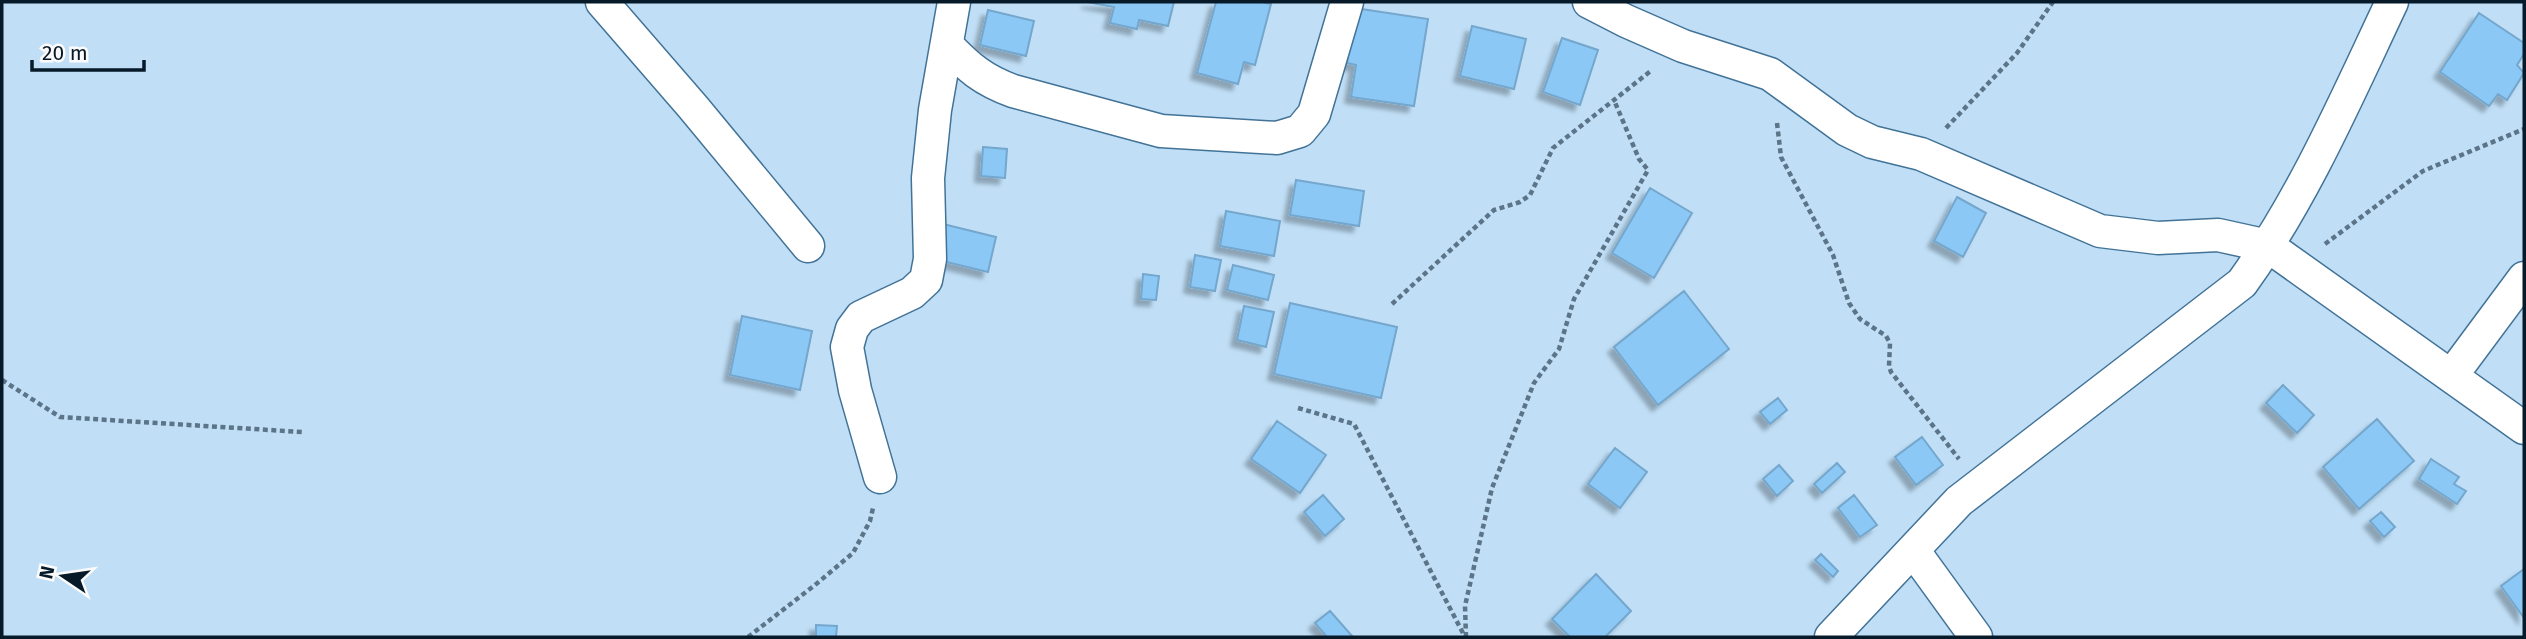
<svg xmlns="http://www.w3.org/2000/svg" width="2526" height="639" viewBox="0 0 2526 639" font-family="'Fira Sans',sans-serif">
<defs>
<filter id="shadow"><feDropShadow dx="-6" dy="6" stdDeviation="2" flood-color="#0004"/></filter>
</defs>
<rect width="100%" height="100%" fill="#c0dff7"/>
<!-- building -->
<path fill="#8bc8f6" stroke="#74a6cc" stroke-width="2" filter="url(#shadow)" d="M1087 2H1174L1168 26 1139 20 1137 29 1110 23 1114 7Z
M1216 2H1262L1271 4 1255 65 1244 62 1238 84 1197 73Z
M1355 8 1428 19 1414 106 1351 97 1356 65 1347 63Z
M988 10 1034 21 1026 56 980 45Z
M2479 13 2524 43V54L2517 65 2524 73 2507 100 2498 94 2489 106 2440 72Z
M1472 26 1526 39 1514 89 1460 76Z
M1562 38 1598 50 1580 105 1543 92Z
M983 147 1007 149 1005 178 981 176Z
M1296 180 1364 191 1359 226 1290 215Z
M1650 188 1692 213 1654 278 1612 253Z
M1957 197 1986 213 1963 257 1934 241Z
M1226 211 1280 221 1274 256 1220 246Z
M943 224 996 237 988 272 934 259Z
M1195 255 1221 260 1215 291 1190 287Z
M1233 265 1274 275 1268 300 1227 290Z
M1143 274 1159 276 1156 300 1141 299Z
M1684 291 1729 349 1658 405 1614 347Z
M1290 303 1397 327 1381 398 1274 374Z
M1244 306 1274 312 1266 347 1237 340Z
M742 316 812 331 800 390 730 375Z
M2283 385 2314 415 2297 433 2266 403Z
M1778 398 1787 410 1770 424 1760 412Z
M2377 419 2414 461 2359 509 2323 467Z
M1277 421 1326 455 1300 493 1251 459Z
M1922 437 1943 465 1916 485 1895 457Z
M1615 448 1647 472 1620 508 1588 484Z
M2431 459 2459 477 2454 484 2466 491 2457 504 2419 479Z
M1837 463 1845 472 1822 493 1814 484Z
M1779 465 1793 481 1777 496 1763 479Z
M1323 495 1344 519 1325 536 1304 512Z
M1854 495 1877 525 1860 537 1838 508Z
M2381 512 2395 527 2384 537 2370 521Z
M1821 554 1838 571 1833 577 1815 560Z
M2524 569V618L2501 586Z
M1596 574 1631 611 1605 637H1570L1552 619Z
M1330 611 1353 637H1327L1315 623Z
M816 625 837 626 836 637H816Z"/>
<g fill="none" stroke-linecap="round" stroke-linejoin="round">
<defs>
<path id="street" d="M602 2 693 107 808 246
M1589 2 1626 21 1683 46 1770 74 1847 130 1872 142 1921 154 2100 231 2158 238 2218 235 2268 246 2524 428
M947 45C969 68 983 80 1013 91L1161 131 1277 138 1300 131 1314 114 1347 2
M2452 375 2524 278
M880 477 855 390 847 347 852 329 861 317 912 293 926 280 930 259 928 178 935 110 954 2
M1913 550 1976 637
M1831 637 1959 501 2242 283C2304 197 2347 97 2392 2"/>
</defs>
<!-- street casing -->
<use href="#street" stroke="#427397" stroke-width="35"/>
<!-- path -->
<path stroke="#5b7488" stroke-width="4.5" stroke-dasharray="5 3.5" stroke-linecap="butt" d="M1777 123 1781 157 1833 255 1849 303 1860 319 1886 336 1890 343 1889 366 1891 372 1959 459
M1946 128 2017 53 2053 2
M2325 244 2423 171 2524 129
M1392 304 1494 210 1520 202 1530 195 1553 148 1652 70
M2 380 60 417 302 432
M1298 408 1354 424 1465 637
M748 637 815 585 853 553 870 521 873 508
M1466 637 1465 606 1492 488 1534 383 1559 349 1574 299 1648 170 1639 159 1614 100"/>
<!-- street -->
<use href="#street" stroke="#fff" stroke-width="32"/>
</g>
<!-- border -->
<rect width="2526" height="639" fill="none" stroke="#061a29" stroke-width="7"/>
<!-- north arrow -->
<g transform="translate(63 576) rotate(283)" stroke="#fbfbfb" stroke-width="5" paint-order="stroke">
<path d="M0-5L12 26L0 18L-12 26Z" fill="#061a29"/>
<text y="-10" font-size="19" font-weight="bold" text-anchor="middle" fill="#061a29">N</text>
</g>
<!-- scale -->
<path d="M32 60v10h112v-10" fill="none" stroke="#061a29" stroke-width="3.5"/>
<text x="42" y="60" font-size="21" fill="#061a29" stroke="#fbfbfb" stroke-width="5" paint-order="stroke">20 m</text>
</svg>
